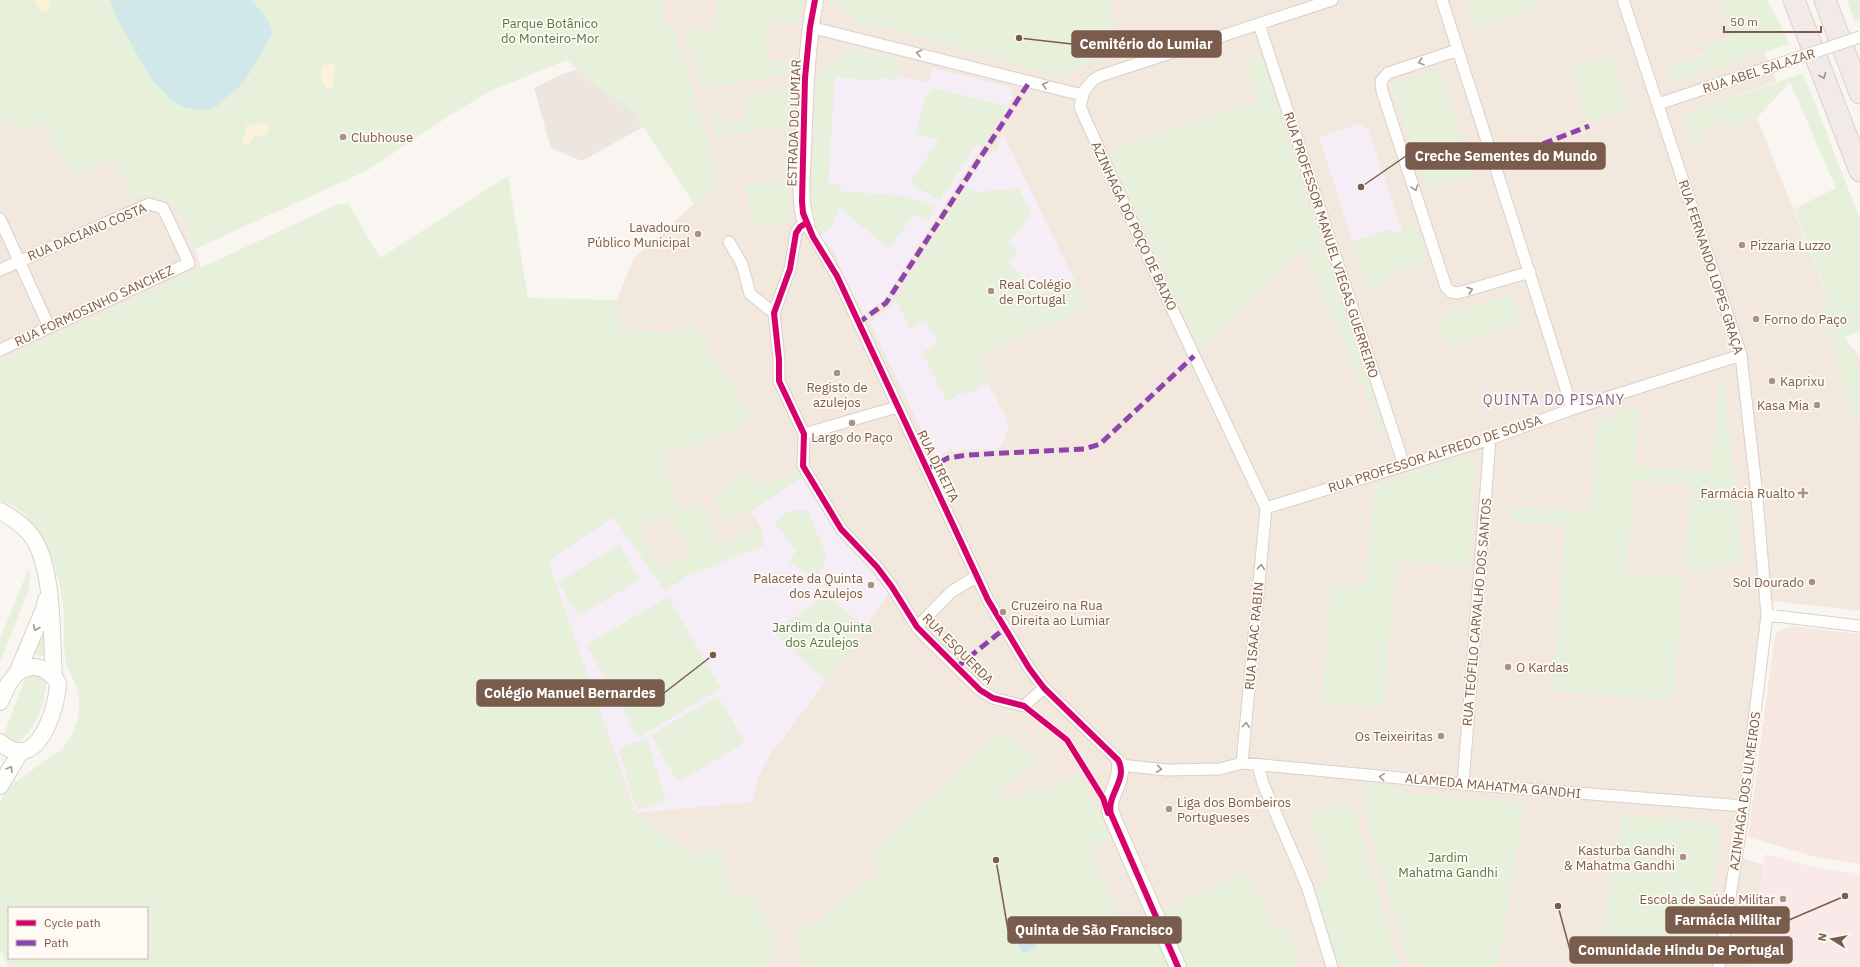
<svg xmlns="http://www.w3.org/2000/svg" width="1860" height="967" viewBox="0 0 1860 967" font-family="'IBM Plex Sans',sans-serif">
<rect width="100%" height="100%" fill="#f9f5f0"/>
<!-- residential -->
<path fill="#f2e8de" d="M662 0H838L843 9 858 23 890 28 1115 48 1111 0H1721L1731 38 1704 44 1707 52 1667 69 1671 83 1764 52 1777 81 1684 114 1694 143 1703 140 1699 128 1728 119 1731 128 1757 118 1829 300 1822 310 1860 357V611L1773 601 1729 855 1860 891V967H1133L919 843 796 936 803 967H765L779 948 732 900 721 847 698 856 634 814 548 561 664 451 702 444 693 326 663 333 619 330 617 300 634 258 694 204 716 187 653 51 664 13Z
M0 122H13L18 124 26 131 44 123 71 175 115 159 133 197 146 194 159 195 170 202 177 209 195 249 201 268 0 361Z"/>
<!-- commercial -->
<path fill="#f6e8e1" d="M1792 626 1860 634V864L1819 858 1748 837 1774 641 1775 635 1781 630Z"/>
<!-- industrial -->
<path fill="#ede5e0" d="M580 69 634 113 643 127 582 161 551 148 534 88 562 74Z"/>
<!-- education -->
<path fill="#f6eef6" d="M855 50 866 51 902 59 898 76 929 83 932 68 1010 87 1012 89 1013 97 884 300 863 314 842 272 835 251 819 237 811 202 816 84 819 75 834 58Z
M1359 124 1368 128 1402 231 1394 234 1391 229 1353 242 1319 137Z
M1002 133 1088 307 976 358 1007 420 1008 428 1002 446 996 449 962 450 955 453 950 448 937 460 915 417 870 322 892 306 984 157 999 149 998 140Z
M803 477 816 497 879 572 889 593 826 681 770 755 757 779 753 802 636 813 548 561 613 517 665 590 687 576 764 545 761 527 751 511Z"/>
<!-- medical -->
<path fill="#fae9e9" d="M1765 854 1818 868 1860 874V967H1747Z"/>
<!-- green -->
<path fill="#e7f0db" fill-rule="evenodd" d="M0 0H662L664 13 661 25 673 26 718 176 717 187 694 204 634 113 585 77 567 60 490 91 449 116 368 170 195 249C181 217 175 188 133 197L115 159 71 175 44 123 26 131C18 122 11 121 0 122Z
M730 0H803L799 24 767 22 765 58 795 64 793 74 711 87 705 85 699 81 685 33 687 30 714 31 717 1Z
M838 0H1111L1115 48 1059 77 890 28 858 23 843 9Z
M1466 0H1540L1538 7 1475 29Z
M1721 0H1767L1790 44 1671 83 1667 69 1707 53 1704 44 1731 38Z
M1847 0H1860V20L1855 22Z
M855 50 866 51 902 59 896 80 878 77 877 81 835 77 828 184 840 185V191L905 196 935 207 928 221 913 215 889 249 839 207 832 228 819 237 812 214 811 202 816 84C823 65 836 55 855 50Z
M1260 53 1385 432 1383 434 1303 248 1200 349 1108 152 1120 146 1259 101 1246 60Z
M1611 55 1628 109 1588 122 1570 69Z
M1439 69 1473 175 1426 191 1391 85Z
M1803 73 1860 219V331L1843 338 1860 369V424L1854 415 1821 310 1829 299 1794 209 1836 188 1790 82 1757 118 1731 129 1728 119 1699 128 1703 140 1694 143 1684 114Z
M793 87 790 223 766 222 753 224 745 185 785 180 786 125 717 137 710 118 717 108 720 124 746 117V97Z
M934 88 1007 106 982 146 977 143 940 201 910 183 939 139 916 135 926 94H930Z
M508 176 528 298 617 300 620 330 663 333 693 325 745 405 752 419 702 444 664 452 677 508 701 502 720 544 761 527 764 545 687 576 665 591 613 517 548 561 634 814 697 856 721 847 732 900 754 893 779 949 765 967H9L0 951V802L8 787 62 749C76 734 83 709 77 690 75 680 68 671 66 662 62 643 66 623 63 604 58 570 47 532 19 510 14 506 6 503 0 500V361L336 205 348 203 380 258ZM670 514 692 554 660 567 638 528ZM9 908H147V958H9Z
M966 187 978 192 1018 188 1032 214 1008 243 1018 250 1009 263 1040 294 1064 282H1076L1088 307 976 358 988 383 965 395 963 391 947 402 922 352 938 343 926 320 910 329 896 299Z
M1416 226 1427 261 1386 274 1389 283 1369 290 1353 242 1392 229 1394 234Z
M1511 294 1522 322 1447 349 1440 328 1450 308 1458 313Z
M1725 382 1742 561 1685 573 1691 485 1634 481 1627 574 1683 578 1674 701 1553 691 1565 526 1512 522 1513 507 1591 512 1597 422 1639 407 1635 466 1712 472 1719 384Z
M1461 457H1471L1474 461 1475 465 1469 567 1396 561 1384 707 1322 702 1332 587 1365 584 1375 485Z
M799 468 803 477 751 511 725 519 712 495 744 473 764 486Z
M807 509 827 557 817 578 789 563 796 550 774 522 789 511Z
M620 545 640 580 578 616 558 582Z
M30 565 29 589 0 662V639Z
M827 595 865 628 826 681 773 631Z
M668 597 721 688 639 737 586 645Z
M42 628 45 630 47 657 32 654Z
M36 675 42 676 46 680C46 702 36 728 19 742 11 742 8 741 4 734L26 677Z
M718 696 745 743 678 782 651 735Z
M1009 735 1037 760 1000 793 1003 803 1040 785 1045 792 1079 774 1112 839 1090 848 1127 939 1151 930 1171 967H803L796 936 881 872 868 855 996 736Z
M647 739 666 801 637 810 618 748Z
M1365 779 1412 794 1524 804 1499 962H1497V967H1411L1368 828Z
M1352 803 1399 967H1316L1337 959 1312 888 1333 881 1307 813Z
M1621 815 1710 822 1720 827 1721 835 1701 967H1598Z
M1248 872 1276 929 1285 926 1301 967H1185L1162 910Z"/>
<!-- sand -->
<path fill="#fbf2d9" d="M35 0H51L49 9 44 12 40 11Z
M330 63 333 64 336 69 333 80 334 85 332 89C320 87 322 78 321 68L325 64Z
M265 122 269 127V132L265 135 254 136 248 146 242 144 247 124 257 125Z"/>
<!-- water -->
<path fill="#d0e8ea" d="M110 0H250C258 7 272 22 272 34L253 68 242 84 216 107 205 110 186 108 172 101 152 80 119 23Z
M1025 920 1037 947 1023 954 1011 927Z"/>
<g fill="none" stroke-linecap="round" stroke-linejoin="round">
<defs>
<path id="street" d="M1442 0C1485 136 1530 272 1572 409
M1623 0 1741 355 1756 487 1767 615 1741 827 1719 967
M1259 24 1404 465
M810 27 1082 95
M1458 50 1388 73 1381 81 1382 91 1446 287 1451 292 1458 293 1530 272
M1658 104 1770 67
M0 219 49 327
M729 242 742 264 750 294 774 313
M0 270 149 204 163 208 189 263 0 350
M804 434 897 407
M1266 508 1158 279 1083 114 1080 106 1084 91 1093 80 1100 76 1332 0
M1266 508 1490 439 1572 409 1741 355
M1767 615 1860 626
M917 627 951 592 977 576
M1044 688 1024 706 993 698 980 690 927 638 917 627 892 587 877 567 841 529 803 466 804 434 779 381V360L774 313 790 269 796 233 800 227 806 223 837 276 988 600 1029 668 1044 688 1118 760 1120 765 1167 770 1220 769 1242 763 1463 784 1744 806
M1242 763 1266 508
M1258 765 1263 784 1307 886 1332 967
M1463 784 1490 439"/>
<path id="secondary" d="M806 223C799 199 802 174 803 150 805 99 806 50 815 0
M0 511C11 517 21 523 29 533 55 562 51 638 54 677
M0 702 9 683 17 673 44 609 46 600
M0 742C36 776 57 710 58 683 47 667 34 662 17 673
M1120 765C1122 784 1106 797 1111 814L1178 967
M0 786 21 751"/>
<path id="highway" d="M1794 0 1860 171
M1825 0 1860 93"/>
</defs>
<!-- street casing -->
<use href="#street" stroke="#d7d1cb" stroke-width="13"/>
<!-- secondary casing -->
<use href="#secondary" stroke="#d9d2cb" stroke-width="18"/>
<!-- highway casing -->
<use href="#highway" stroke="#dad1cc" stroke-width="23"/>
<!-- street -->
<use href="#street" stroke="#fefefd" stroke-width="11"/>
<!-- secondary -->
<use href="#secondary" stroke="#fefefd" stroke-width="16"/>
<!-- highway -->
<use href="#highway" stroke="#f2eae7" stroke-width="21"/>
<defs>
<path id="street-bridge" d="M1770 67 1860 37"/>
</defs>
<!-- street-bridge casing -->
<use href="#street-bridge" stroke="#d7d1cb" stroke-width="13" stroke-linecap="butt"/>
<!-- street-bridge -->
<use href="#street-bridge" stroke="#fefefd" stroke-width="11"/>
<!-- quiet -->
<path stroke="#8e44ad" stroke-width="5" stroke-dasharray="10 5" stroke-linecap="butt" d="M1501 160 1589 126
M858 323 886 303 1030 81
M927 469 948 458 967 455 1084 449 1100 444 1194 356
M957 667 1004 629"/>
<defs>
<path id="cycleway" d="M815 0 810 27 805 78 802 201 803 213 813 237 837 276 988 600 1029 668 1044 688 1118 760C1129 779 1106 795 1111 814L1178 967
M806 223 800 227 796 233 790 269 774 313 779 360V381L804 434 803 466 841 529 877 567 892 587 917 627 980 690 993 698 1024 706 1067 740 1103 798 1108 813"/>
</defs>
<!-- cycleway casing -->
<use href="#cycleway" stroke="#fffaf3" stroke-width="8"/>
<!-- cycleway -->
<use href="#cycleway" stroke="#d6006c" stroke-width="6"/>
</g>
<!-- one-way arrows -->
<defs><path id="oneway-chevron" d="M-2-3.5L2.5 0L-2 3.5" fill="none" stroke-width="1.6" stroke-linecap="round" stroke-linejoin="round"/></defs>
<g stroke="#a8958b">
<use href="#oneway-chevron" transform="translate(919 53) rotate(-166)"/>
<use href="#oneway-chevron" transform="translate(1421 62) rotate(162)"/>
<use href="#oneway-chevron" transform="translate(1045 85) rotate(-165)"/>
<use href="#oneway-chevron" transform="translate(1415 188) rotate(72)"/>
<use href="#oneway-chevron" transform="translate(1470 290) rotate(-16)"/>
<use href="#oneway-chevron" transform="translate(1261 567) rotate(-85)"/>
<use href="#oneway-chevron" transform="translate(36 628) rotate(113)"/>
<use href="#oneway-chevron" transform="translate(1246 725) rotate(-85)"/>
<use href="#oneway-chevron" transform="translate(10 769) rotate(-59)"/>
<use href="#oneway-chevron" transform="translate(1159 769) rotate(8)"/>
<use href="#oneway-chevron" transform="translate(1382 777) rotate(-175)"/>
</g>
<use stroke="#a48e83" href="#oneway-chevron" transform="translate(1823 76) rotate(69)"/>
<!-- markers -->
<g fill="#a69286" stroke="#fffaf3" stroke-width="1.5">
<circle cx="343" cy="137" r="4"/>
<circle cx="698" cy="234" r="4"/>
<circle cx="1742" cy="245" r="4"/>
<circle cx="991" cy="291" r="4"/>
<circle cx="1756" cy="319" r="4"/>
<circle cx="837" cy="373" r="4"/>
<circle cx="1772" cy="381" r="4"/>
<circle cx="1817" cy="405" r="4"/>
<circle cx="852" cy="423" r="4"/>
<path d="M1801 487h4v4h4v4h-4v4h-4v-4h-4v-4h4z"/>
<circle cx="1812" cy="582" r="4"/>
<circle cx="871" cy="585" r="4"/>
<circle cx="1003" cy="612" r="4"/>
<circle cx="1508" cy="667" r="4"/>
<circle cx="1441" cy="736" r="4"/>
<circle cx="1169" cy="809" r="4"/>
<circle cx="1683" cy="857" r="4"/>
<circle cx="1783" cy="899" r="4"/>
</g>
<g text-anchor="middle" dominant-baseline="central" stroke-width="3.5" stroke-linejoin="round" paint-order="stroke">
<!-- park labels -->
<g font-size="13" fill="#537a41" stroke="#fffaf3">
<text x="550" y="23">Parque Botânico<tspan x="550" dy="15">do Monteiro-Mor</tspan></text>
<text x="822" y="627">Jardim da Quinta<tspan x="822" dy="15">dos Azulejos</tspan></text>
<text x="1448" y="857">Jardim<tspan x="1448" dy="15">Mahatma Gandhi</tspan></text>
</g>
<!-- street labels -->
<g font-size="13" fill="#7a5c4d" stroke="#fffaf3">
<text transform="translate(1759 71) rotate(-18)">RUA ABEL SALAZAR</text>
<text transform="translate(794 123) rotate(-88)">ESTRADA DO LUMIAR</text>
<text transform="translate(1134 226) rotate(65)">AZINHAGA DO POÇO DE BAIXO</text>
<text transform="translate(87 232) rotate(-23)">RUA DACIANO COSTA</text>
<text transform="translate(1331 245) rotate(72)">RUA PROFESSOR MANUEL VIEGAS GUERREIRO</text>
<text transform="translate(1711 267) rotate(72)">RUA FERNANDO LOPES GRAÇA</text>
<text transform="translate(94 306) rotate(-25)">RUA FORMOSINHO SANCHEZ</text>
<text transform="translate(1435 454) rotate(-18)">RUA PROFESSOR ALFREDO DE SOUSA</text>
<text transform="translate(938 466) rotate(64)">RUA DIREITA</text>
<text transform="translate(1477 612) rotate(-85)">RUA TEÓFILO CARVALHO DOS SANTOS</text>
<text transform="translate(1254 636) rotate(-85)">RUA ISAAC RABIN</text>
<text transform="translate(958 649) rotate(45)">RUA ESQUERDA</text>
<text transform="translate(1493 786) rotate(5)">ALAMEDA MAHATMA GANDHI</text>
<text transform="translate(1745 791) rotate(-82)">AZINHAGA DOS ULMEIROS</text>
</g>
<!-- poi labels -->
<g font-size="13" fill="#7a5c4d" stroke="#fffaf3" text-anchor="start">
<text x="351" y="137">Clubhouse</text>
<text x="690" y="227" text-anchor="end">Lavadouro<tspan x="690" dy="15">Público Municipal</tspan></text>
<text x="1750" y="245">Pizzaria Luzzo</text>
<text x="999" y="284">Real Colégio<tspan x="999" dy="15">de Portugal</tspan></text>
<text x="1764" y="319">Forno do Paço</text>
<text x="1780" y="381">Kaprixu</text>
<text x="837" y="387" text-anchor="middle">Registo de<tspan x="837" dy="15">azulejos</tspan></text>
<text x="1809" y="405" text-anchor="end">Kasa Mia</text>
<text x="852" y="437" text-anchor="middle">Largo do Paço</text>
<text x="1795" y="493" text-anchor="end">Farmácia Rualto</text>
<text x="863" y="578" text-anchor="end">Palacete da Quinta<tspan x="863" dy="15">dos Azulejos</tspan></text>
<text x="1804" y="582" text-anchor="end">Sol Dourado</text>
<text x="1011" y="605">Cruzeiro na Rua<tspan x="1011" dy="15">Direita ao Lumiar</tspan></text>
<text x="1516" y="667">O Kardas</text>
<text x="1433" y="736" text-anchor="end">Os Teixeiritas</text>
<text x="1177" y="802">Liga dos Bombeiros<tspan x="1177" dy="15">Portugueses</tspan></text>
<text x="1675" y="850" text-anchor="end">Kasturba Gandhi<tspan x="1675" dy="15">&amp; Mahatma Gandhi</tspan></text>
<text x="1775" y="899" text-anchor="end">Escola de Saúde Militar</text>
</g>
<!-- neighbourhood labels -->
<g font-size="14" letter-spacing="1" fill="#846695" stroke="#fffaf3">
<text x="1554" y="400">QUINTA DO PISANY</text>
</g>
</g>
<!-- callouts -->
<path fill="none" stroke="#7a5c4d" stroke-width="1.5" d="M1019 38L1072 44M1361 187L1406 156M713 655L664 693M1845 896L1789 920M996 860L1008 930M1558 906L1570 950"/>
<g fill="#7a5c4d" stroke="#fffaf3" stroke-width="1.5">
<circle cx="1019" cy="38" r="4"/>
<circle cx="1361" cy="187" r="4"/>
<circle cx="713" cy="655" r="4"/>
<circle cx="1845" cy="896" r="4"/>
<circle cx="996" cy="860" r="4"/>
<circle cx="1558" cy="906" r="4"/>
</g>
<g fill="#7a5c4d" stroke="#7a5c4d" stroke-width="1.5">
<rect x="1072" y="31" width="149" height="26" rx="4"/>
<rect x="1406" y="143" width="199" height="26" rx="4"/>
<rect x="477" y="680" width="187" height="26" rx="4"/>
<rect x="1666" y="907" width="123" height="26" rx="4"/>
<rect x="1008" y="917" width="173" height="26" rx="4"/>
<rect x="1570" y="937" width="222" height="26" rx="4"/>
</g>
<g font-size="14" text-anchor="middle" font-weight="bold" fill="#fff">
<text x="1146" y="49">Cemitério do Lumiar</text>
<text x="1506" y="161">Creche Sementes do Mundo</text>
<text x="570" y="698">Colégio Manuel Bernardes</text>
<text x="1728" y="925">Farmácia Militar</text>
<text x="1094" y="935">Quinta de São Francisco</text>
<text x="1681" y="955">Comunidade Hindu De Portugal</text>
</g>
<!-- legend -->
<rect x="8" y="907" width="140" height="52" fill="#fffaf3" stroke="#cabbb1"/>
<rect x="16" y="920" width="20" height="6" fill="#d6006c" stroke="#cabbb1"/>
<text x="44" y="927" font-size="12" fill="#7a5c4d">Cycle path</text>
<rect x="16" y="940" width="20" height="6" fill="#8e44ad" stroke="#cabbb1"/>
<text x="44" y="947" font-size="12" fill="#7a5c4d">Path</text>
<!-- north arrow -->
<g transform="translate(1832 939) rotate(281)" stroke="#fffaf3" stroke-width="3" paint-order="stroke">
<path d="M0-3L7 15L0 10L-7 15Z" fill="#7a5c4d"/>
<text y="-6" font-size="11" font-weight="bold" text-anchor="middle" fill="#7a5c4d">N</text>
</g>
<!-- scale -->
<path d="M1724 26v6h97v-6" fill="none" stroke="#7a5c4d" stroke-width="2"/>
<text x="1730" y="26" font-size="12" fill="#7a5c4d" stroke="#fffaf3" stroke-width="3" paint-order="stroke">50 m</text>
</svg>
